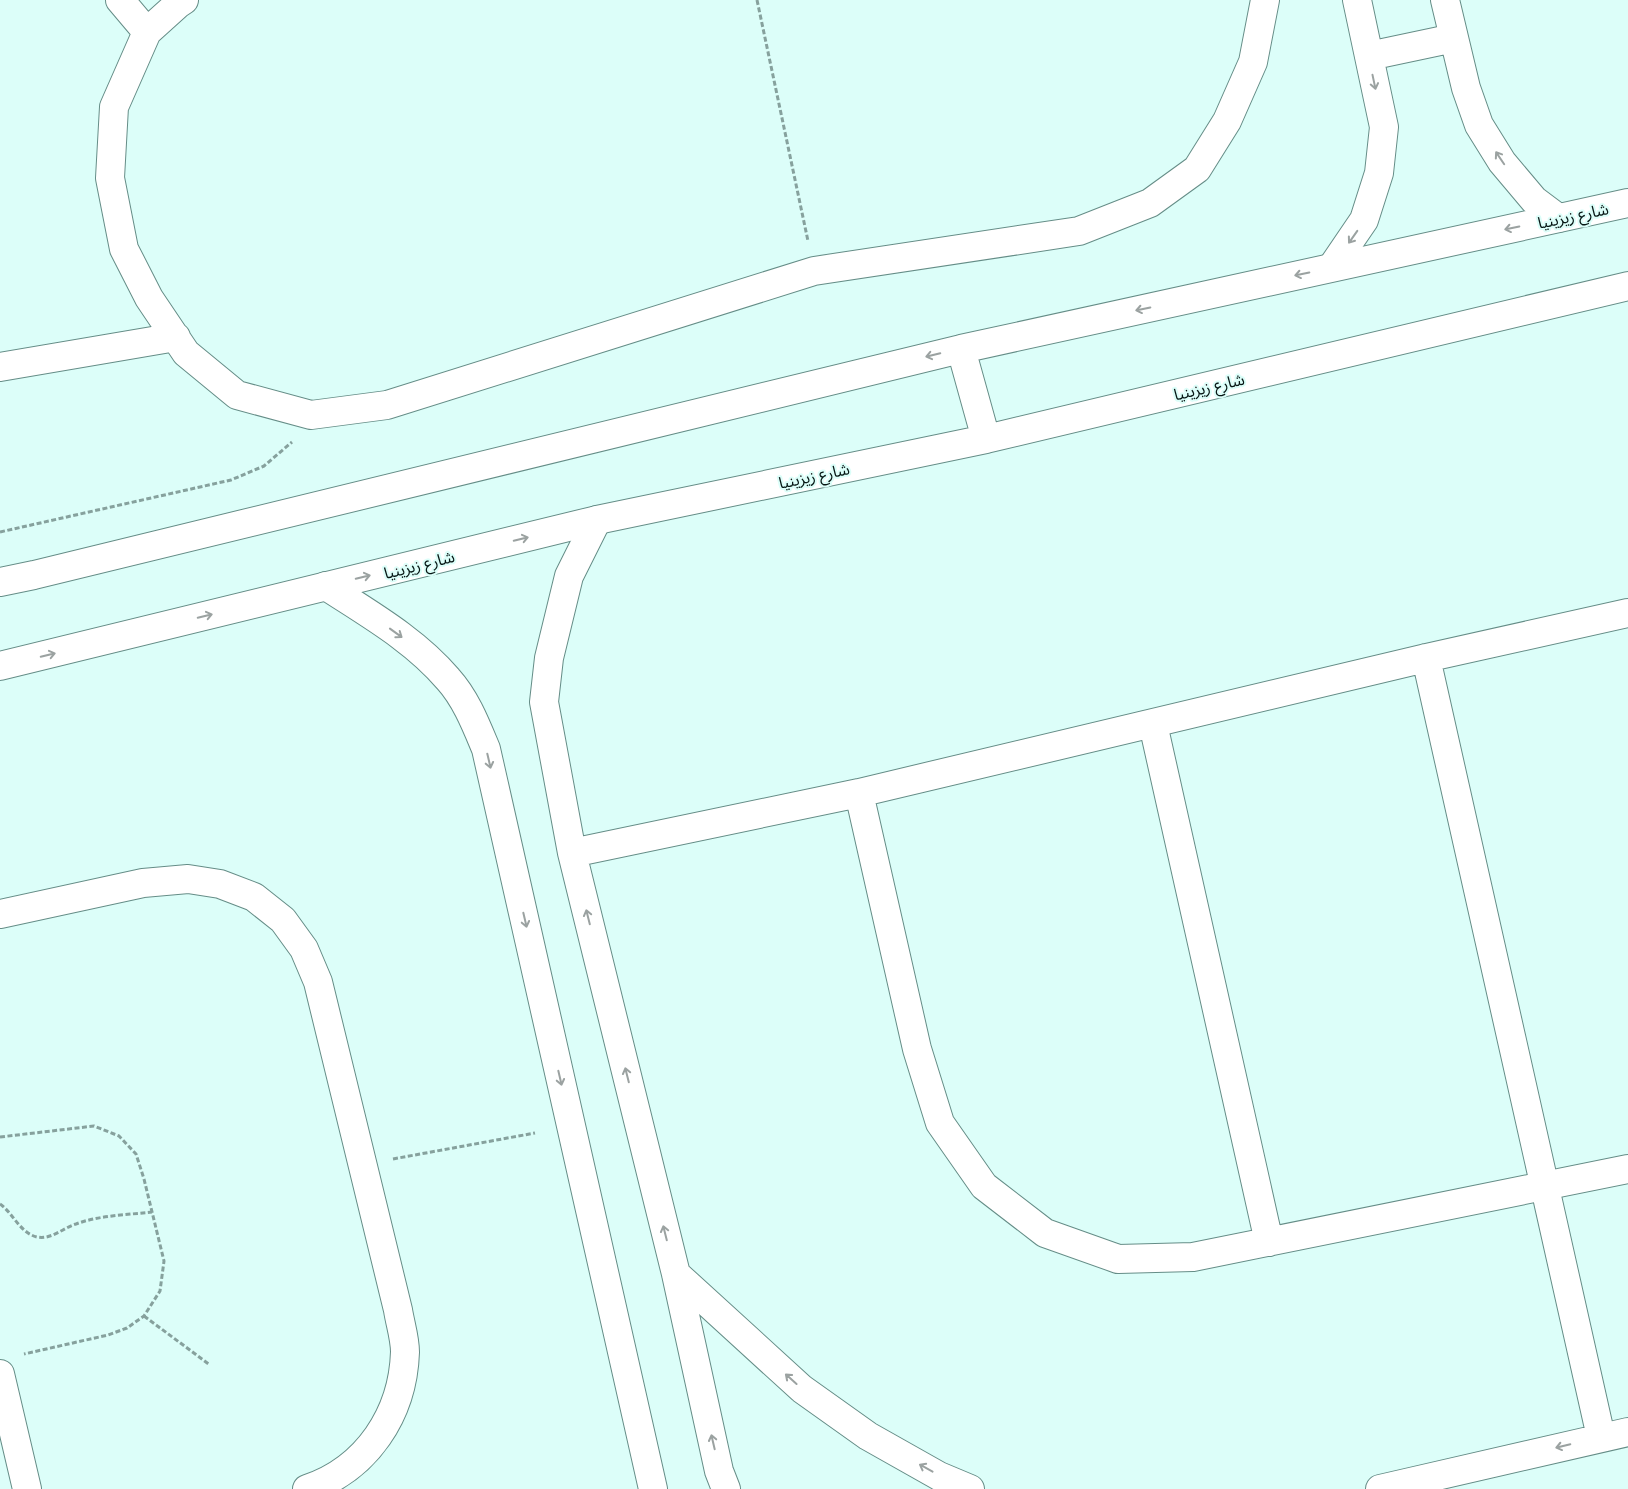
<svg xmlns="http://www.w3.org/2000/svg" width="1628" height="1489" viewBox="0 0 1628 1489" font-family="'Playfair Display','Noto Sans Arabic',serif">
<rect width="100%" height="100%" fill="#dcfef9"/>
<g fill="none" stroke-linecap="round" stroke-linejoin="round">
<defs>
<path id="minor" d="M120 0 147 32
M184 0 178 4 147 32 114 107 110 178 124 249 149 298 186 353 237 395 311 415 387 405 814 271 1079 231 1150 203 1197 169 1227 121 1253 62 1265 0
M1445 0 1466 88 1479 125 1502 162 1534 200 1558 218
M1369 56 1454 38
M1332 267 1364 220 1379 173 1384 127 1357 0
M0 367 176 337
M597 520 569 576 549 658 544 702 572 853 676 1274 719 1471 726 1489
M326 586C369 614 415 640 448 679 466 699 476 725 486 749L653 1489
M1426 658 1601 1437
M1153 724 1269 1242
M859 793 917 1049 940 1123 984 1186 1045 1233 1118 1259 1193 1257 1628 1169
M572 853 859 793 1426 658 1628 613
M0 914 143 883 188 879 220 884 254 897 283 920 304 949 318 982 398 1310C400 1323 405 1338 405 1352 403 1414 367 1469 307 1489
M676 1274 802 1389 868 1436 939 1476 970 1489
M0 1374 27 1489
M1380 1489 1628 1432"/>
<path id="major" d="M961 349 986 439
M0 582 34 575 961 349 1628 203
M0 666 597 520 986 439 1628 286"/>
</defs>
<!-- minor casing -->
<use href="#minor" stroke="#658d87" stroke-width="30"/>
<!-- major casing -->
<use href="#major" stroke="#658d87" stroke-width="30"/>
<!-- path -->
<path stroke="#86a19d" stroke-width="3" stroke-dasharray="5 2.5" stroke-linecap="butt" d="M757 0 808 241
M0 532 231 480 264 466 292 442
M0 1137 94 1126 119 1136 136 1154 144 1179 164 1261 160 1291 144 1316 127 1328 108 1335 24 1354
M393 1159 535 1133
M0 1204C13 1213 20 1233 37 1237 51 1240 63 1228 76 1224 100 1215 127 1215 152 1212
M144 1316 210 1365"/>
<!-- minor -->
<use href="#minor" stroke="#fff" stroke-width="28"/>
<!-- major -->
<use href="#major" stroke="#fff" stroke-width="28"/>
</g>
<!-- one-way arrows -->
<defs><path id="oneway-shaft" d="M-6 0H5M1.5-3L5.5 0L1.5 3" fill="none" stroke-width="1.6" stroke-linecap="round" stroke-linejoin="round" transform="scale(1.25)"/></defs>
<g stroke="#9ba2a1">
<use href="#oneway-shaft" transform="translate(1374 82) rotate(78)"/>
<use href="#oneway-shaft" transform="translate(1500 158) rotate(-124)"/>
<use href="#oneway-shaft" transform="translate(1512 228) rotate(168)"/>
<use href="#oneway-shaft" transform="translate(1353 237) rotate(125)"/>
<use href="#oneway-shaft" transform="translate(1302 274) rotate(168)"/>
<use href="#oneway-shaft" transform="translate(1143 309) rotate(168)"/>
<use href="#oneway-shaft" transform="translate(933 355) rotate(166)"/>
<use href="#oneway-shaft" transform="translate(521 539) rotate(-14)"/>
<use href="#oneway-shaft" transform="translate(363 577) rotate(-14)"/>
<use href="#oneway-shaft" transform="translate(205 616) rotate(-14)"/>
<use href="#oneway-shaft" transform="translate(396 633) rotate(36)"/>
<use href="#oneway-shaft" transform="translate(48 655) rotate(-14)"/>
<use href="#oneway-shaft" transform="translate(489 761) rotate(77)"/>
<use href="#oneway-shaft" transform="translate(588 917) rotate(-104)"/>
<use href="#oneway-shaft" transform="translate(525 920) rotate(77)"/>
<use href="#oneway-shaft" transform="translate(627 1075) rotate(-104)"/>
<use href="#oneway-shaft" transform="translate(560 1078) rotate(77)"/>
<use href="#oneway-shaft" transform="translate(665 1233) rotate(-104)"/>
<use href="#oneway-shaft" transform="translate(791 1379) rotate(-138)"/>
<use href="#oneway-shaft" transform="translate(713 1442) rotate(-103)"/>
<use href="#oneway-shaft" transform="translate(1563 1446) rotate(167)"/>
<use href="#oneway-shaft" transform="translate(926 1468) rotate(-151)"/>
</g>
<g text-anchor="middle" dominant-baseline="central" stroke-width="4" stroke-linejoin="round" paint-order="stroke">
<!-- street labels -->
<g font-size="16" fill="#061614" stroke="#dcfef9">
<text transform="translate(1573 215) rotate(-12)">شارع زيزينيا</text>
<text transform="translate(1209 386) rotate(-13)">شارع زيزينيا</text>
<text transform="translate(814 475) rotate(-12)">شارع زيزينيا</text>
<text transform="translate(419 564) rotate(-14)">شارع زيزينيا</text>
</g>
</g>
</svg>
